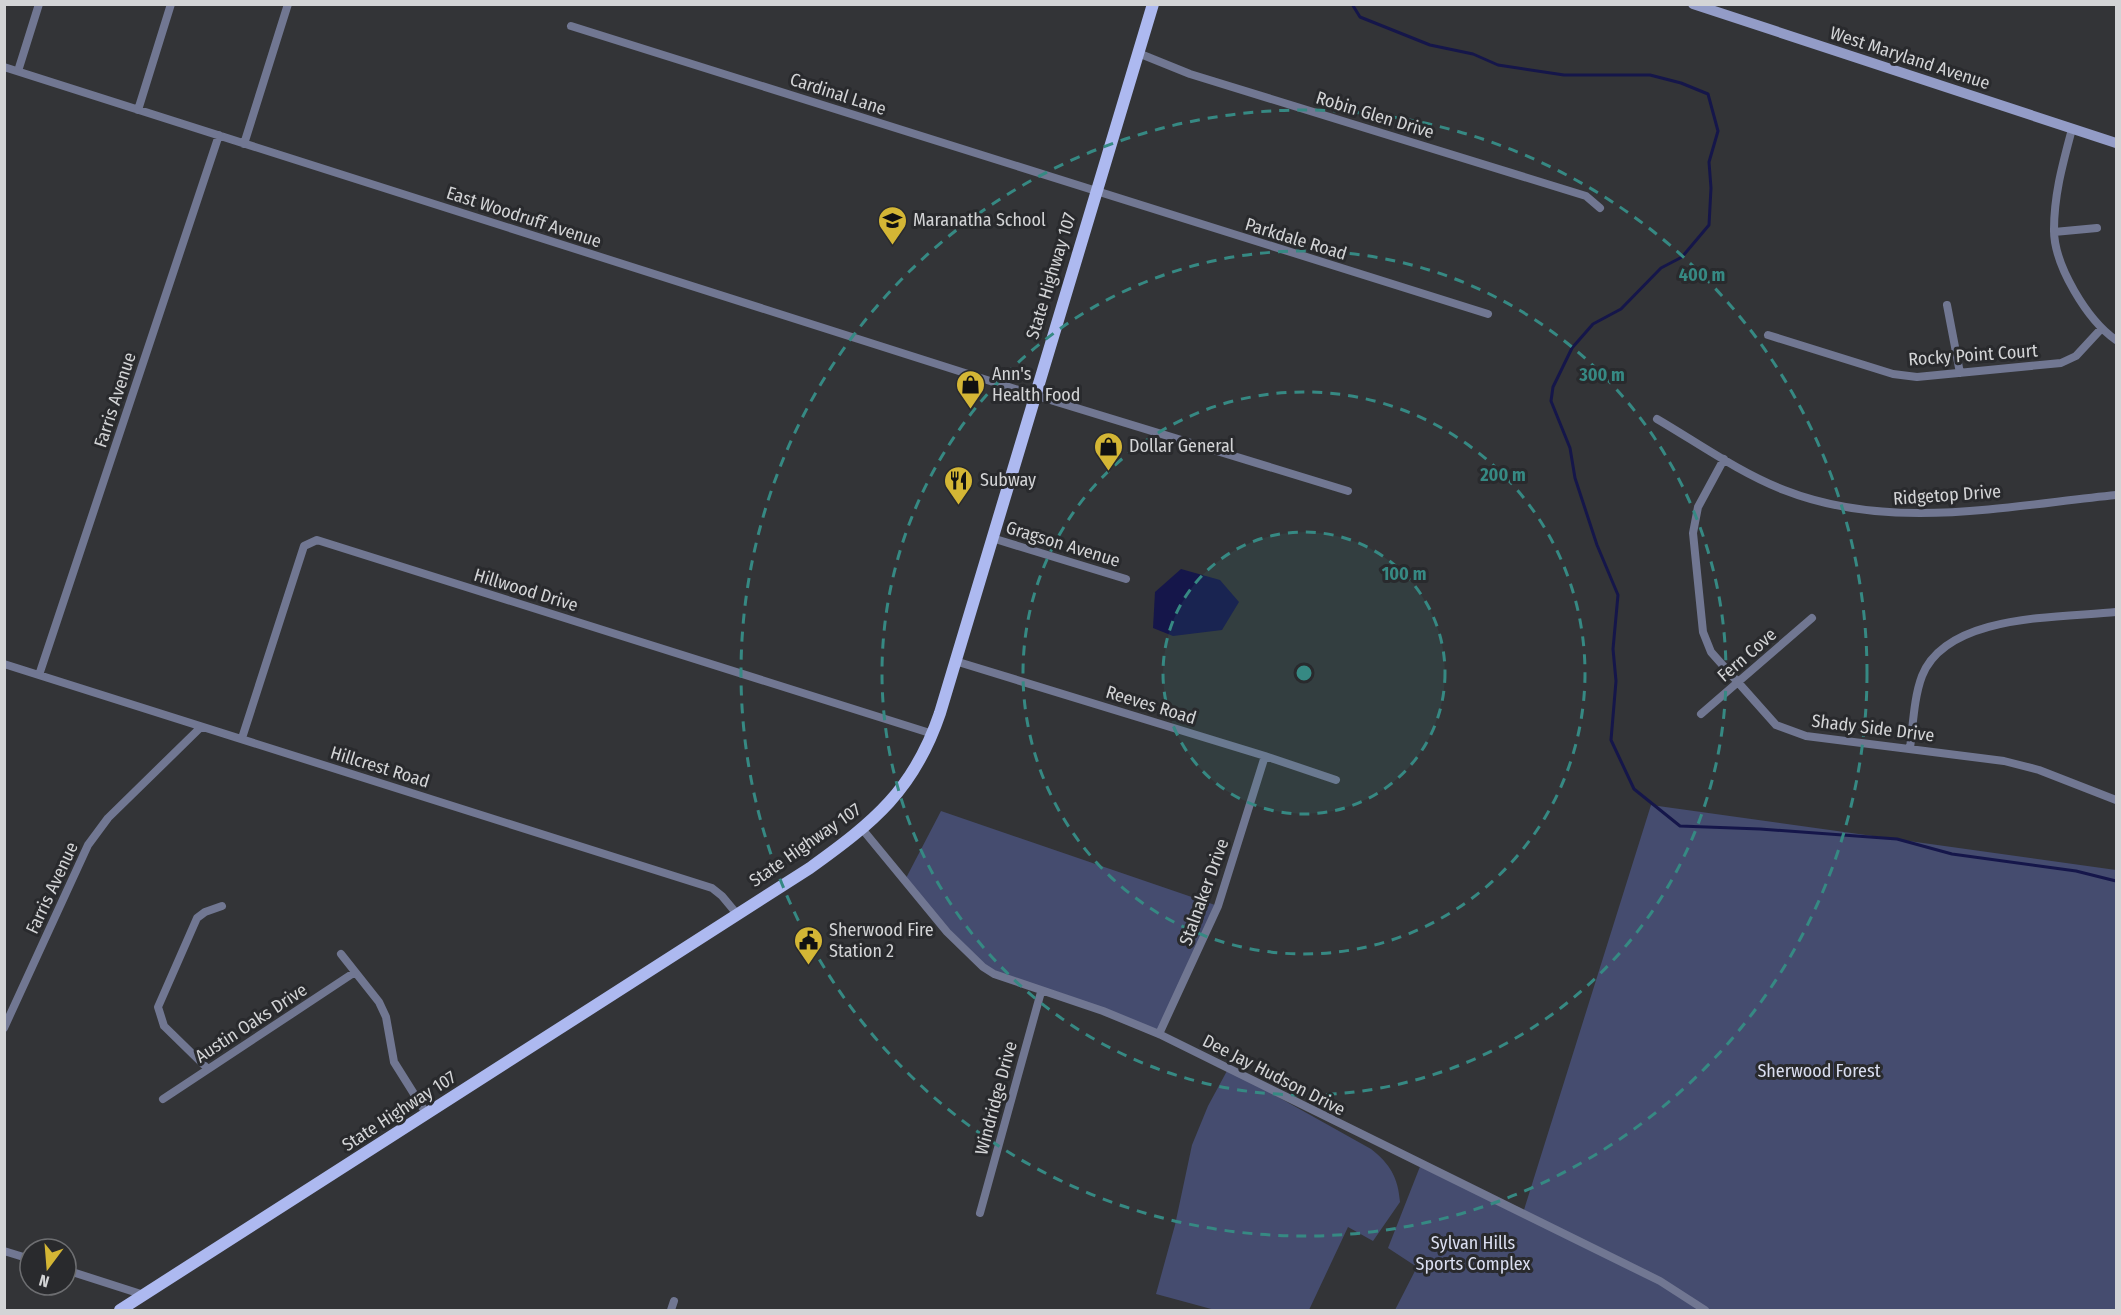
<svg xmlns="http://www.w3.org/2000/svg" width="2121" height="1315" viewBox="0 0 2121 1315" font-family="'Fira Sans Condensed',sans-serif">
<rect width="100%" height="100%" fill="#333437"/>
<!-- green -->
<path fill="#454c6f" d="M1651 805 2116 870V1310H1395L1417 1267 1388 1248 1421 1164 1523 1213Z
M941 811 1218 906 1159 1034 983 967 905 880Z
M1228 1069 1371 1149C1390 1164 1398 1177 1400 1202L1373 1241 1348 1227 1309 1310H1215L1156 1294 1175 1225 1192 1145 1208 1106Z"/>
<!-- water -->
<path fill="#15164a" d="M1181 569 1220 580 1239 602 1222 630 1173 636 1153 628 1155 592Z"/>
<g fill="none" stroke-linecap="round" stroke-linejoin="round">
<!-- stream -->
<path stroke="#15164a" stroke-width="3" d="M1352 4 1360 17 1430 45 1473 54 1498 65 1564 75H1650L1681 83 1708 94 1718 131 1709 162 1711 188 1709 225 1682 257 1661 268 1621 309 1593 324 1572 348 1553 387 1551 401 1570 448 1575 478 1597 545 1618 595 1613 649 1616 681 1611 740 1634 789 1680 826 1760 829 1897 839 1952 854 2076 871 2116 881"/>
<!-- street -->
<path stroke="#717792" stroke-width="8" d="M571 26 1488 314
M1138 53 1190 74 1586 196 1600 208
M4 67 1034 395 1348 491
M18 71 39 4
M138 110 171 4
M2072 129C2063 163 2054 194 2054 230 2054 265 2087 320 2116 340
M244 144 288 4
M2054 232 2097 228
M1947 305 1960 373
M1768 335 1893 374 1917 377 2061 363 2076 356 2101 329
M1657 419C1698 443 1740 473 1784 490 1891 532 2006 506 2116 495
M1724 459 1698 507 1693 533 1703 632 1711 652 1776 725 1806 736 2004 761 2039 770 2116 800
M992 538 1126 579
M955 661 1265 756 1336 780
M4 664 712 888 722 896 737 914
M39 675 219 135
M1701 714 1812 618
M242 738 304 546 317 540 933 734
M1910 748C1913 725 1914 697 1922 676 1947 613 2060 618 2116 612
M863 830 947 932 983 967 994 974 1103 1011 1159 1034 1660 1281 1705 1310
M341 954 379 1002 386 1017 394 1062 426 1113
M4 1028 88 845 108 818 201 727
M1159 1034 1218 906 1265 756
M208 1069 164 1026 158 1007 197 918 205 912 222 906
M163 1099 355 972
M980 1213 1041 992
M4 1251 30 1259
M66 1270 144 1295
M671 1310 674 1301"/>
<!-- secondary -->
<path stroke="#939cc7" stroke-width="10" d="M1693 4 2116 143"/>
<!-- primary -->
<path stroke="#adb9f0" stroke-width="12" d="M120 1310 810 868C874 822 914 790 940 713L1153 4"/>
</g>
<!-- distance rings -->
<circle cx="1304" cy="673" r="141" fill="#368983" fill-opacity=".12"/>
<g fill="none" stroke="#368983" stroke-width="3" stroke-dasharray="10 8">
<circle cx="1304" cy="673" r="141"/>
<circle cx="1304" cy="673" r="281"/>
<circle cx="1304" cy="673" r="422"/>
<circle cx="1304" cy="673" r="563"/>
</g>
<!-- icons -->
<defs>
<symbol id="school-pin" viewBox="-11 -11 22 30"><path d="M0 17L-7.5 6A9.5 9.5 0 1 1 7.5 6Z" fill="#d4b635" stroke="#292a2d"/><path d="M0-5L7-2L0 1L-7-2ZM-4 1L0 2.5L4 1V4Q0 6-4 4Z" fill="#111"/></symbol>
<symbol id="shop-pin" viewBox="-11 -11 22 30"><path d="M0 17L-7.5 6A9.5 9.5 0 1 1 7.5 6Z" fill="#d4b635" stroke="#292a2d"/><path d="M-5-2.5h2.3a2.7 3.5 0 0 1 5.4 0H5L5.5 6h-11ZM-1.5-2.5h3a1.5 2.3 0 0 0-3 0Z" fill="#111"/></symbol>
<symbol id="restaurant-pin" viewBox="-11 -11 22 30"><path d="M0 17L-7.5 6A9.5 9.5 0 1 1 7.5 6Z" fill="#d4b635" stroke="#292a2d"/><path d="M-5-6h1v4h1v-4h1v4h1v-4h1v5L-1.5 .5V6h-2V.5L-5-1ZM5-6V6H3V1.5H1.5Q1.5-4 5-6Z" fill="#111"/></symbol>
<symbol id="civic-pin" viewBox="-11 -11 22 30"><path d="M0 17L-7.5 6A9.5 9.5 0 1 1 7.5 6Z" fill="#d4b635" stroke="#292a2d"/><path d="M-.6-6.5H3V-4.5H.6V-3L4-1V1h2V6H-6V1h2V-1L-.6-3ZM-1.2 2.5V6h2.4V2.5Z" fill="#111"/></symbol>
</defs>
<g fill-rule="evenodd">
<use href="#school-pin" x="876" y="204" width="33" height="45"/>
<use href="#shop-pin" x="954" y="368" width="33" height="45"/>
<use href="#shop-pin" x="1092" y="430" width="33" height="45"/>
<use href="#restaurant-pin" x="942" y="464" width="33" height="45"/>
<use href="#civic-pin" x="792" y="924" width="33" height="45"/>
</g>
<g text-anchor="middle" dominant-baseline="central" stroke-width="6" stroke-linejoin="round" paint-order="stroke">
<!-- street labels -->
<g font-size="18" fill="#d3d4d6" stroke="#292a2d">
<text transform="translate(1910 58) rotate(18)">West Maryland Avenue</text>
<text transform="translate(838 94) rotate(18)">Cardinal Lane</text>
<text transform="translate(1375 115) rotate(17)">Robin Glen Drive</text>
<text transform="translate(524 217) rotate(18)">East Woodruff Avenue</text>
<text transform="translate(1296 239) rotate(17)">Parkdale Road</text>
<text transform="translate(1051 276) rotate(-73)">State Highway 107</text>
<text transform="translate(1973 355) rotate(-4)">Rocky Point Court</text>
<text transform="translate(115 400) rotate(-72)">Farris Avenue</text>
<text transform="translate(1947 495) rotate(-4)">Ridgetop Drive</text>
<text transform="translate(1063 544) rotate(17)">Gragson Avenue</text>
<text transform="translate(526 590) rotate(17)">Hillwood Drive</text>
<text transform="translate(1747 655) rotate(-41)">Fern Cove</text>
<text transform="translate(1151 705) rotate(17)">Reeves Road</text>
<text transform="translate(1873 728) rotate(7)">Shady Side Drive</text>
<text transform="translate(380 767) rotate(17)">Hillcrest Road</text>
<text transform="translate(805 845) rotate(-35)">State Highway 107</text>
<text transform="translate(52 888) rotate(-65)">Farris Avenue</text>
<text transform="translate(1204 892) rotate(-70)">Stalnaker Drive</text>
<text transform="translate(251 1023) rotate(-33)">Austin Oaks Drive</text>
<text transform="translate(1274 1075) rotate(27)">Dee Jay Hudson Drive</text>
<text transform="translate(996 1098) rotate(-75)">Windridge Drive</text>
<text transform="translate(399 1111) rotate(-33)">State Highway 107</text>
</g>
<!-- poi labels -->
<g font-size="18" fill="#d3d4d6" stroke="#292a2d" text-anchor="start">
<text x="913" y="220">Maranatha School</text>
<text x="992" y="374">Ann's<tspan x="992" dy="21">Health Food</tspan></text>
<text x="1129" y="446">Dollar General</text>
<text x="980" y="480">Subway</text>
<text x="829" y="930">Sherwood Fire<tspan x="829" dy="21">Station 2</tspan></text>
</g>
<!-- park labels -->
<g font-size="18" fill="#dadef0" stroke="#292a2d">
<text x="1819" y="1071">Sherwood Forest</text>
<text x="1473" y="1243">Sylvan Hills<tspan x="1473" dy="21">Sports Complex</tspan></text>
</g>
</g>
<circle cx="1304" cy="673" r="9" fill="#368983" stroke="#292a2d" stroke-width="3"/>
<g font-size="18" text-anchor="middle" font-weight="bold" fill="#368983" stroke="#292a2d" stroke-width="6" stroke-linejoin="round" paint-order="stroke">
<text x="1702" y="281">400 m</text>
<text x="1602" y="381">300 m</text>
<text x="1503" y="481">200 m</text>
<text x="1404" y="580">100 m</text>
</g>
<!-- border -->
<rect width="2121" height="1315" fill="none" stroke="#d3d4d6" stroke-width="12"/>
<!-- north arrow -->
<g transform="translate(48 1267) rotate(196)"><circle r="28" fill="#292a2d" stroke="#6d6e71" stroke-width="1.5"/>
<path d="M0-4.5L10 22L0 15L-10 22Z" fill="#d4b635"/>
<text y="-9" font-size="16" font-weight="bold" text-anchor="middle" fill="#d3d4d6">N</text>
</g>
</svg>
